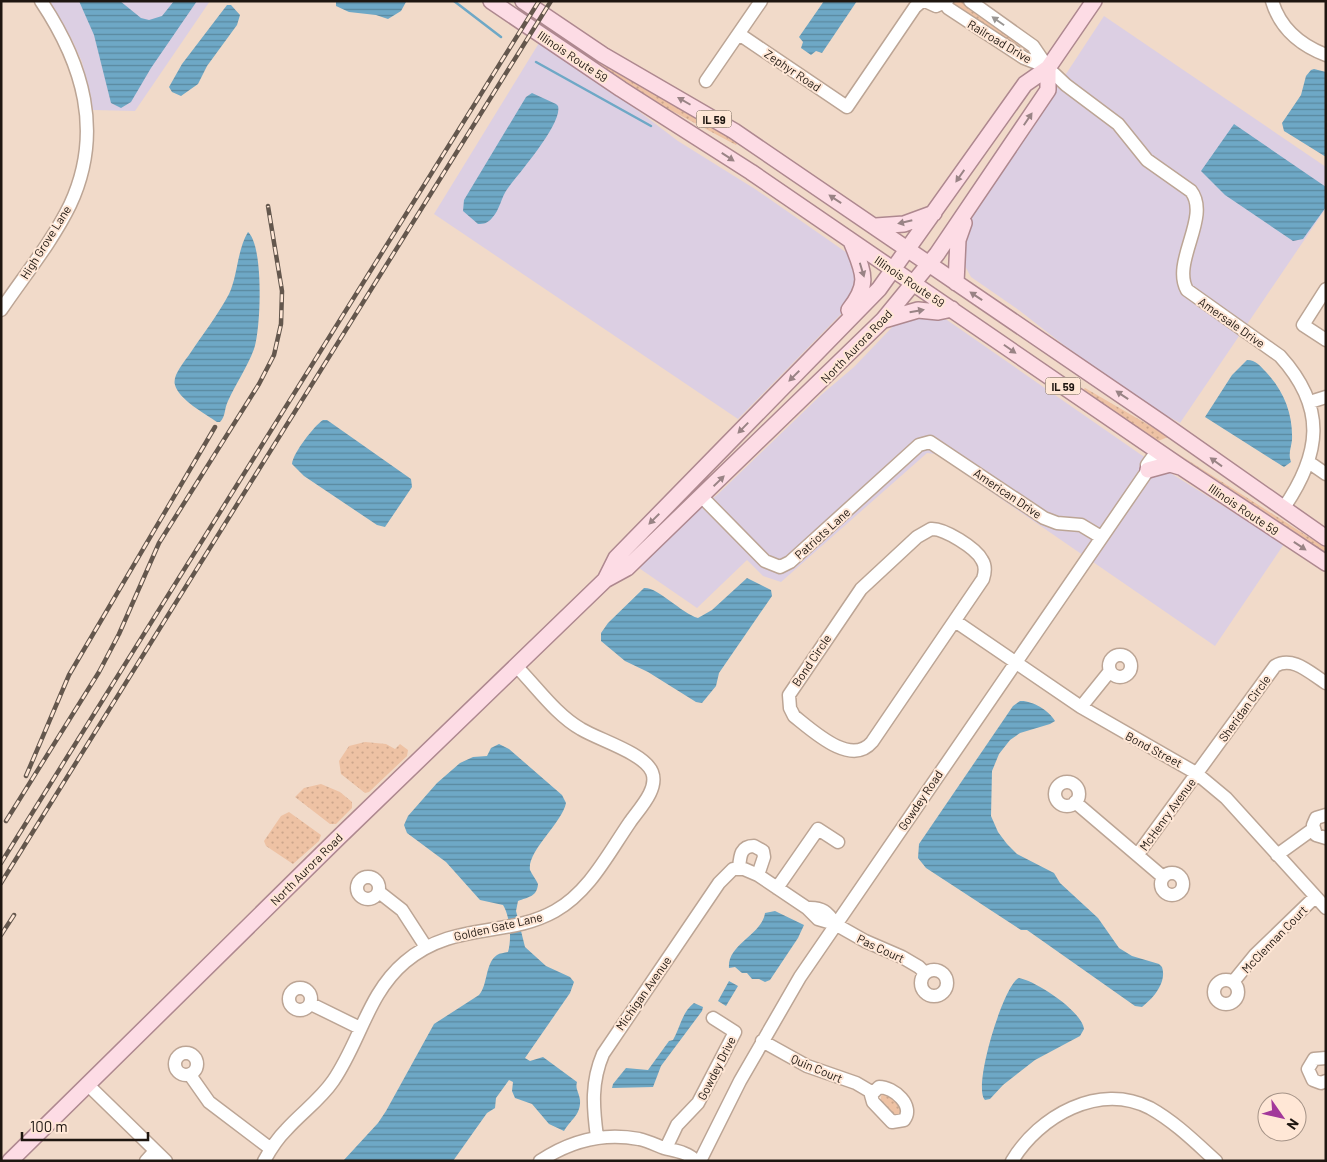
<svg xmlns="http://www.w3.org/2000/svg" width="1327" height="1162" viewBox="0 0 1327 1162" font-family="Barlow,sans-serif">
<defs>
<pattern id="grass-dots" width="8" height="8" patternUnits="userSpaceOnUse" patternTransform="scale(1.25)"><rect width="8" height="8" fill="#eec2a4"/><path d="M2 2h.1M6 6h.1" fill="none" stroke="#cca68c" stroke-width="1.8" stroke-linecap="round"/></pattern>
<pattern id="water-rules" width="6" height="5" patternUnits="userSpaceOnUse" patternTransform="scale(1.25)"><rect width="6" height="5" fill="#6ea8c6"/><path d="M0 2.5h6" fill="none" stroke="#5a889f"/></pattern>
</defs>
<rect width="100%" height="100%" fill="#f1dac9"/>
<!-- commercial -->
<path fill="#dccfe3" d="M48 1H210L135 111 93 110 82 62 71 38Z
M1104 16 1326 167V208L1180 423 1160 412 1065 346 1020 311 971 277 960 257 969 222Z
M539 43 616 94 678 141 755 189 850 255 860 277 845 310 738 419 434 214Z
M906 316 940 317 947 320 1140 454 1284 544 1215 646 936 454 927 453 781 582 763 576 747 560 697 608 636 566 695 511 717 495 821 395 854 367 899 320Z"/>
<!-- grass -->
<path fill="url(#grass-dots)" d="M954 1H966L1027 48 1026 50 951 5Z
M580 49 738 142 736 145 657 103 578 51Z
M1085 388 1159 431 1168 437 1158 441 1083 390Z
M1172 450 1326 548V553Z
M365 742 386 744 395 749 400 744 408 750 407 756 369 792 365 793 341 774 339 761 349 746Z
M321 784 340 792 352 802V808L336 824H330L295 797 304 788Z
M289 812 321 835 319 841 293 864 266 846 264 841 281 816Z
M882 1093H888L900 1106V1115L895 1116 880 1101Z"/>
<!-- water -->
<path fill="url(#water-rules)" d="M79 1H120L141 18 149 20 162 16 174 1H197L151 68 131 102 121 108 111 103 94 35Z
M336 1H406V2L401 11 388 19 376 15 349 12 336 6Z
M824 1H857L822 53 816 51 811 55 801 48 803 42 799 37Z
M227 5H231L240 15 237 25 207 66 198 84 181 96 172 92 169 87 182 64Z
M1314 69 1326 72V157L1289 134 1284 131 1282 123 1301 95 1306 76 1311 70Z
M532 93 556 104 558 106C563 123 519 173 508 188 501 197 500 210 492 218 488 223 484 224 478 224L463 211 464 200 526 97Z
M1234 124 1326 187V207L1303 239 1293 241 1225 195 1201 171Z
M248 232C264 246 261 329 254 349 247 368 236 383 228 401 224 409 226 416 220 422H217C206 414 179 400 175 385 172 376 184 362 189 355 202 335 218 315 229 294 238 275 237 250 248 232Z
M1247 360C1256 360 1260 366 1266 372 1284 391 1293 414 1292 440 1291 448 1288 454 1291 462L1284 467 1205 417 1232 375Z
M323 420H327L411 479 412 487 385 527 377 525 304 476 292 464C293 453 314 426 323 420Z
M747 578 771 590 772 596 719 673 716 686 702 703 696 702 648 672 625 661 601 641V633L608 623 644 588C658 587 681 613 698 618L712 610Z
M1020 701C1031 700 1049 710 1055 721L1050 724 1020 733 1010 740 999 754 992 771 991 816 998 832 1007 844 1017 854 1054 873 1060 883 1098 918 1119 948 1132 956 1159 964 1162 967C1167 982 1154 998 1142 1007L1135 1006 1027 930H1021L926 868 918 858 919 844 1013 706Z
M499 744 509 749 562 795 566 803C562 823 527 851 530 870 532 875 536 879 538 884 537 897 528 897 518 901L516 911 525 947 546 966 570 977 574 982 570 993 525 1058 530 1061 543 1057 577 1082C575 1089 579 1092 580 1100 581 1115 570 1120 564 1131L549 1124 532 1104 515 1098 512 1091 513 1082 509 1080 496 1098 495 1108 487 1113 453 1161H343L378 1123 386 1111 434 1024 479 995C488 985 485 963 497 955 500 953 504 953 508 952 512 939 510 916 503 905L480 900 446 862 407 833 404 825 408 816 437 783 460 763 473 757 487 756 491 748Z
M775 911 804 925 798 938 770 980 765 982 759 979H752L747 973H742L735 967 729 968C727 944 762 935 765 913Z
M1019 978C1036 981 1082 1011 1084 1029L1080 1036 1035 1060 1003 1085 990 1099 985 1100C972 1088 1004 983 1019 978Z
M729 981 738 986 726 1006 718 1001Z
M694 1003 703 1007 702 1011 661 1066 653 1087 612 1088 613 1084 626 1068 648 1070 669 1041 673 1040C680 1028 682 1012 694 1003Z"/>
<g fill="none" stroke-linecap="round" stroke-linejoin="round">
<!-- stream -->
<path stroke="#6ea8c6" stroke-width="2.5" d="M454 1 501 37
M536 62 651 126"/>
<defs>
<path id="minor" d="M925 1 936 6 947 1
M970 1 1033 46 1048 68 1066 85 1118 124 1147 160 1191 191C1211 217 1171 262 1187 290L1280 356C1327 408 1321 454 1283 509
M1272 1C1280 28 1300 45 1326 55
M945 3 948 8 1024 58 1047 67
M739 34 847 107 915 7 922 1
M706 81 761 1
M1326 289 1303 325 1326 340
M1 310C24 276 52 242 70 205 104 132 83 64 41 1
M1310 402 1326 397
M1310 463 1326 474
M702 497 765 561 780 567 790 562 919 445 930 442 1044 518 1057 523 1081 525 1101 537
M931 529C944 528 976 548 982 560 986 566 985 573 983 579L872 742C851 767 813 731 794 716L790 708 789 695 861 589 917 537Z
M955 621 1081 707 1196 773 1226 798 1326 908
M1109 666a11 11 0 1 1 22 0a11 11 0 1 1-22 0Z
M1081 707 1110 671
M1055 794a12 12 0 1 1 24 0a12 12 0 1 1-24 0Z
M1075 802 1163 877
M1326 815 1316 818 1313 825 1316 835 1326 838
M1138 854 1275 666C1293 655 1311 674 1326 683
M1277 855 1313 829
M739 869C740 857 740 846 754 846L763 851 764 857 758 875
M1161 884a11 11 0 1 1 22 0a11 11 0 1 1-22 0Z
M357 888a11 11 0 1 1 22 0a11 11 0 1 1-22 0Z
M777 888 818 829 838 842
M379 892 402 910 426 947
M807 908C822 907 828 912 835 924
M921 983a13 13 0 1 1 26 0a13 13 0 1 1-26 0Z
M1214 992a12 12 0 1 1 24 0a12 12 0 1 1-24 0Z
M1233 982 1255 955 1315 897
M289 999a11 11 0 1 1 22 0a11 11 0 1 1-22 0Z
M311 1004 360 1028
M762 1041 807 1066 856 1083 873 1093
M175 1064a11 11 0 1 1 22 0a11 11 0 1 1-22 0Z
M1326 1058 1314 1059 1308 1069 1313 1080 1321 1083 1326 1081
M190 1075 209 1102 271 1149
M87 1084 166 1161
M879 1087C894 1087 915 1106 904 1120L892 1122 873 1102 871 1095Z
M597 1137C593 1107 591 1082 603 1054L719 883 733 869H744L758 875 807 908 818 919 835 924 865 941 902 957 919 967 925 973
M666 1148 677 1125 698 1103 735 1032 713 1018
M146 1161 155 1151
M264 1161C270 1150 277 1139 286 1130 301 1113 320 1100 333 1081 360 1042 368 993 405 962 453 921 507 938 555 911 589 892 608 854 630 822 639 809 659 789 652 772 644 753 599 740 581 729 556 715 536 686 516 666
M540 1161C570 1141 603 1132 639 1139 648 1141 656 1145 664 1148 676 1151 687 1152 696 1161
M700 1161 740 1081 800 977 1148 470 1147 465 1157 451
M1012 1161C1039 1116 1099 1082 1150 1108 1175 1122 1195 1142 1216 1161"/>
<path id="major" d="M491 1 621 89 751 172 1181 467 1326 563
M523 1 603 55 734 131 1162 423 1326 538
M876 226 904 224 934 213
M956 283 958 240 964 223
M849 310C871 282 863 272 851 241
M884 320 918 310 938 312 952 309
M1148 470 1170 464 1180 467
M605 580 616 558 879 289 1025 84 1048 68 1094 1
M10 1161 337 839 605 580 627 568 883 320 937 254 1048 90V68"/>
</defs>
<!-- minor casing -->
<use href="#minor" stroke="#bca595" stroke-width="15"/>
<!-- major casing -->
<use href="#major" stroke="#ae888f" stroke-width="18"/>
<!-- minor -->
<use href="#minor" stroke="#fff" stroke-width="12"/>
<!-- major -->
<use href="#major" stroke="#fddce5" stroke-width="15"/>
<defs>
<path id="rail" d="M26 776 69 675 215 427
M6 821 99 672 119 634 159 543 259 384 274 355 281 324 282 291 268 206
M1 863 539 1
M1 883 551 1
M1 935 14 915"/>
</defs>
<!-- rail casing -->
<use href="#rail" stroke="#64574d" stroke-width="4.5"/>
<!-- rail -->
<use href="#rail" stroke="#ffe7d6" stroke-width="2.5" stroke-dasharray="8" stroke-linecap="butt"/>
</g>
<!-- one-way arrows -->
<defs><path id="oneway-solid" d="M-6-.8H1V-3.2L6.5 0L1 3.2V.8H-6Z" transform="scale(1.25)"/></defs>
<use fill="#9a9693" href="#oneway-solid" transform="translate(998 21) rotate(-145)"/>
<g fill="#998385">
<use href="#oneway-solid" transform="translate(684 101) rotate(-150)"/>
<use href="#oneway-solid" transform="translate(1028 119) rotate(-56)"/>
<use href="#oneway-solid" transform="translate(728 157) rotate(33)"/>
<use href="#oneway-solid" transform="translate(960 176) rotate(125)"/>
<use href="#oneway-solid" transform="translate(835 199) rotate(-146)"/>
<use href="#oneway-solid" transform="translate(905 222) rotate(167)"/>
<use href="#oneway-solid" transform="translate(862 270) rotate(73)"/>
<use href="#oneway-solid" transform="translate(976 296) rotate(-146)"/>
<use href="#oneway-solid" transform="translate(917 311) rotate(-10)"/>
<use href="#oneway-solid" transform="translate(1010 349) rotate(35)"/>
<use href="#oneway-solid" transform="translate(794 376) rotate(135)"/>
<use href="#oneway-solid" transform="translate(1122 395) rotate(-146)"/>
<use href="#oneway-solid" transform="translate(743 428) rotate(134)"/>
<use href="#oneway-solid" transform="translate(1216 462) rotate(-144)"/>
<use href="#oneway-solid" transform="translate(719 481) rotate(-44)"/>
<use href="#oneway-solid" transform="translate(654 519) rotate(135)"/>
<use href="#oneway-solid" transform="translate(1300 546) rotate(34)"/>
</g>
<g text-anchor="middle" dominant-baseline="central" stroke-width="4" stroke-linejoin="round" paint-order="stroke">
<!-- shield labels -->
<g fill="#ffe7d6" stroke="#62554b" stroke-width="1">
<rect x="696.5" y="110.5" width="35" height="17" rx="4"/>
<rect x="1045.5" y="377.5" width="35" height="17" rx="4"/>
</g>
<g font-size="11" font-weight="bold" fill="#1e1610">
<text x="714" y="119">IL 59</text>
<text x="1063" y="386">IL 59</text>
</g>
<!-- street labels -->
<g font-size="12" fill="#1e1610" stroke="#ffe7d6">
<text transform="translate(1000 41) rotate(31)">Railroad Drive</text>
<text transform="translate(573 56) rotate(34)">Illinois Route 59</text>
<text transform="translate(793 70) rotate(34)">Zephyr Road</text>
<text transform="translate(45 242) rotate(-58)">High Grove Lane</text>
<text transform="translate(910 281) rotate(34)">Illinois Route 59</text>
<text transform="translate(1232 322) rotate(35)">Amersale Drive</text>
<text transform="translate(856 346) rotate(-46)">North Aurora Road</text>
<text transform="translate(1008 493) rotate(34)">American Drive</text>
<text transform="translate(1244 509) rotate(34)">Illinois Route 59</text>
<text transform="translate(822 533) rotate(-42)">Patriots Lane</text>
<text transform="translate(811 660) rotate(-56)">Bond Circle</text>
<text transform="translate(1244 708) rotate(-54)">Sheridan Circle</text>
<text transform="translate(1154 749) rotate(28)">Bond Street</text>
<text transform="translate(920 800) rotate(-56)">Gowdey Road</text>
<text transform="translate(1167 814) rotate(-54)">McHenry Avenue</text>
<text transform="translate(306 869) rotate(-45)">North Aurora Road</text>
<text transform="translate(498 926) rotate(-13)">Golden Gate Lane</text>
<text transform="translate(1274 939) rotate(-46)">McClennan Court</text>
<text transform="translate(881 948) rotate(25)">Pas Court</text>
<text transform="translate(643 993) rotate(-55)">Michigan Avenue</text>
<text transform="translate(716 1068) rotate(-63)">Gowdey Drive</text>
<text transform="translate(817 1068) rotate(23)">Quin Court</text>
</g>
</g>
<!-- border -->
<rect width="1327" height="1162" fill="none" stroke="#1e1610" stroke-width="5"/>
<!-- north arrow -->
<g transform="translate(1282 1117) rotate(124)"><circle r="24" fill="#ffe7d6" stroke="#a59387"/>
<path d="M0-4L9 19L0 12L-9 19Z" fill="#a2389a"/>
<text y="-8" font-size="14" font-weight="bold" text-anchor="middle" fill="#1e1610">N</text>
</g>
<!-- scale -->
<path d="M22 1132v8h126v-8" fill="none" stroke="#1e1610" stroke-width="2.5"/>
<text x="30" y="1132" font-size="15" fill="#1e1610" stroke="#ffe7d6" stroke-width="4" paint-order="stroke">100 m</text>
</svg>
